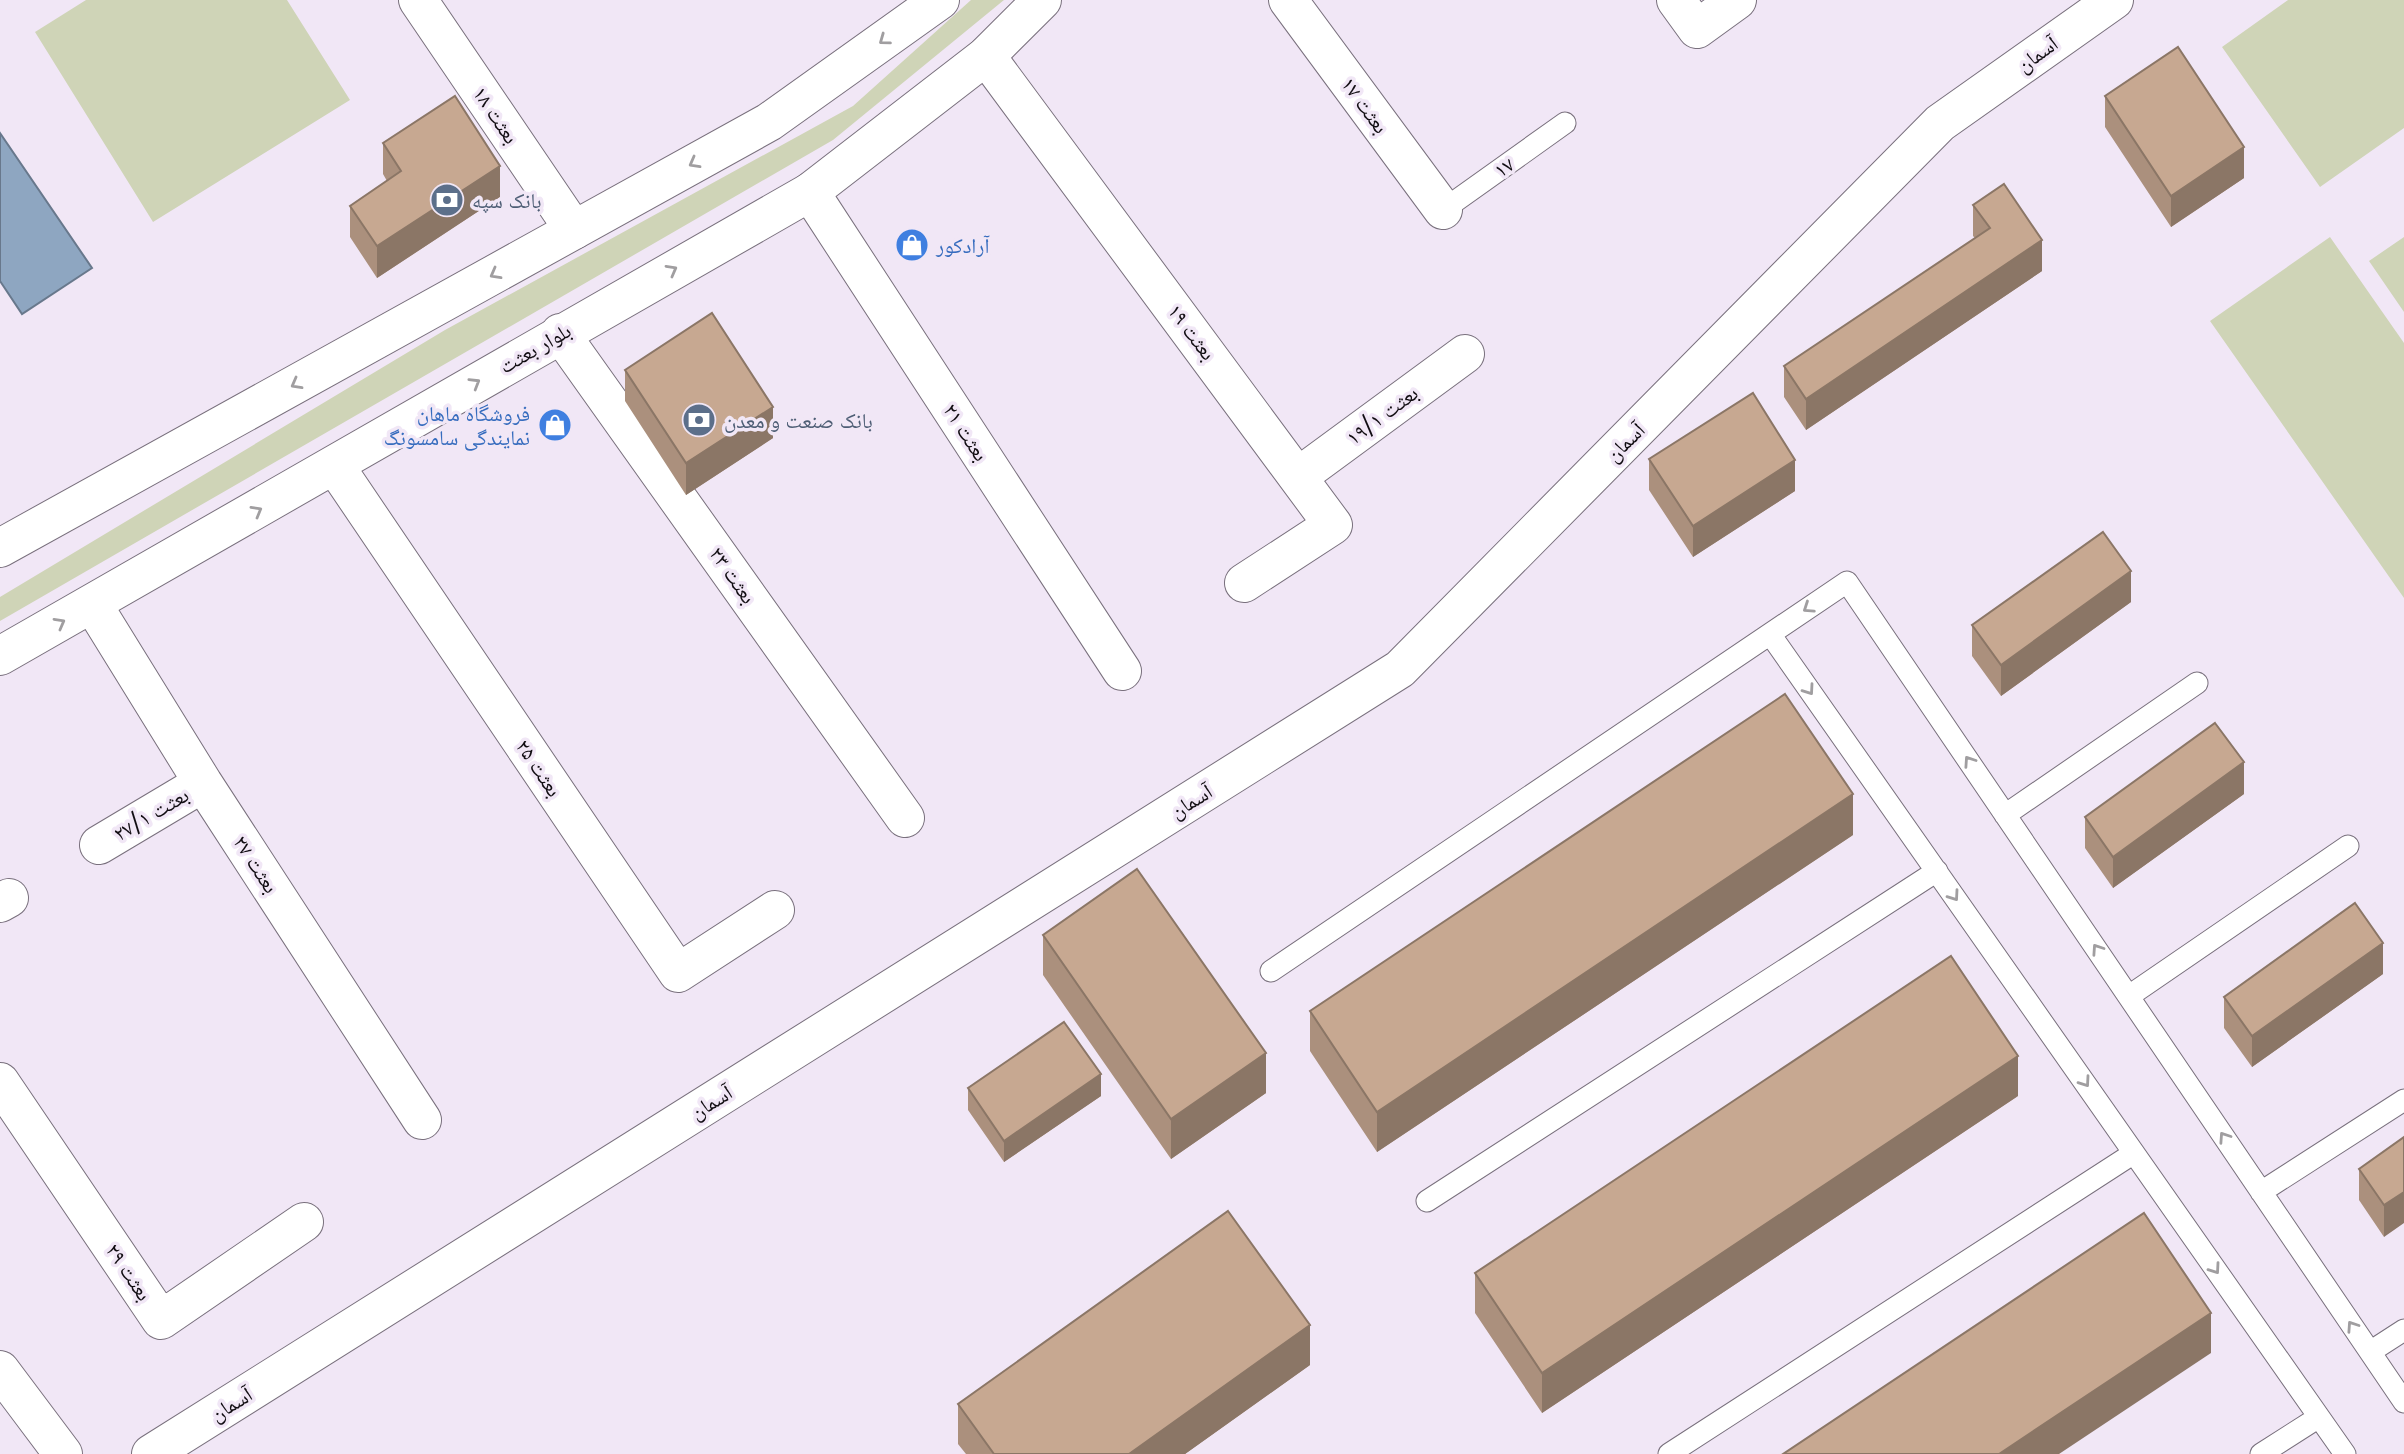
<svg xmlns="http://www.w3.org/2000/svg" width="2404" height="1454" viewBox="0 0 2404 1454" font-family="Poppins,'Noto Naskh Arabic',sans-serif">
<rect width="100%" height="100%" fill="#f1e7f6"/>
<!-- green -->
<path fill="#cfd4b7" d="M86 0H287L350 100 153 222 35 32Z
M971 0H1004L833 140 0 621V597L445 330 853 106Z
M2288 0H2404V128L2320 187 2222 47Z
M2330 237 2404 343V598L2210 321Z
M2404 237V312L2369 261Z"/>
<!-- water -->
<path fill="#8ea6c1" stroke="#68788c" stroke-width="2" d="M0 133 92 268 22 314 0 281Z"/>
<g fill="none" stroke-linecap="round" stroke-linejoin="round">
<defs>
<path id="lane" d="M1443 210 1565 123
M1770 634 2345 1454
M2005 815 2197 683
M1271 971 1847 582 2404 1402
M2129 996 2348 846
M2261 1192 2404 1100
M1427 1201 1937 871
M2370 1352 2404 1330
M1669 1454 2134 1153
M2261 1454 2319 1417"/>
<path id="street" d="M418 0 574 230
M1288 0 1443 210
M1676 0 1697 29 1737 0
M986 56 1333 525 1244 583
M810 192 1122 671
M560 333 905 818
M335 466 678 973 775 910
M1299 476 1465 354
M93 605 203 783 422 1120
M99 845 203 783
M0 903 9 898
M0 1082 161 1320 304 1222"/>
<path id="secondary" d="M0 548 769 122 940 0
M0 656 810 192 986 56 1042 0
M0 1370 63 1454
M151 1454 1400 669 1940 123 2114 0"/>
</defs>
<!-- lane casing -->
<use href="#lane" stroke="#79707d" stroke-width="23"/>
<!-- street casing -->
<use href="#street" stroke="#79707d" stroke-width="40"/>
<!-- secondary casing -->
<use href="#secondary" stroke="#79707d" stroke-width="40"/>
<!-- lane -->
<use href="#lane" stroke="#fff" stroke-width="21"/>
<!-- street -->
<use href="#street" stroke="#fff" stroke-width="38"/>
<!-- secondary -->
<use href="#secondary" stroke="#fff" stroke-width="38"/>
</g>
<!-- wall -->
<path fill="#ab907d" d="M2105 96 2244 178 2171 227 2105 127Z
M383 143 500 197 377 278 350 237V206L387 181 383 174Z
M1973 205 2042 271 1806 430 1784 397V366L1975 238 1973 236Z
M625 370 773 438 686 495 625 401Z
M1649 459 1795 491 1693 557 1649 490Z
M2131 602 2001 696 1972 656V625Z
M2244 794 2113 888 2085 848V817Z
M1853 835 1377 1152 1310 1051V1011Z
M1043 935 1266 1093 1171 1159 1043 975Z
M2383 974 2252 1067 2224 1028V997Z
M968 1088 1101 1096 1004 1162 968 1110Z
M2018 1096 1542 1413 1475 1313V1273Z
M2404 1137 2384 1237 2359 1200V1169Z
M1310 1365 1185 1454H966L958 1444V1404Z"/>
<!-- shaded-wall -->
<path fill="#8b7666" d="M2244 147V178L2171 227V196Z
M500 166V197L377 278V246Z
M2042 240V271L1806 430V399Z
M773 407V438L686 495V463Z
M1795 460V491L1693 557V526Z
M2131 571V602L2001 696V665Z
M2244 762V794L2113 888V857Z
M1853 794V835L1377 1152V1112Z
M2383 943V974L2252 1067V1036Z
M1266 1053V1093L1171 1159V1119Z
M2018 1056V1096L1542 1413V1373Z
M1101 1074V1096L1004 1162V1141Z
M2404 1192V1223L2384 1237V1205Z
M2211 1313V1353L2059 1454H1999Z
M1310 1325V1365L1185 1454H1129Z"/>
<!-- building -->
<path fill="#c7a891" stroke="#8b7666" stroke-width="2" d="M2178 47 2244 147 2171 196 2105 96Z
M455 96 500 166 377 246 350 206 401 171 383 143Z
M2004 184 2042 240 1806 399 1784 366 1990 228 1973 205Z
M712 313 773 407 686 463 625 370Z
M1753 393 1795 460 1693 526 1649 459Z
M2103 532 2131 571 2001 665 1972 625Z
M1785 694 1853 794 1377 1112 1310 1011Z
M2215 723 2244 762 2113 857 2085 817Z
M1137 869 1266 1053 1171 1119 1043 935Z
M2355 903 2383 943 2252 1036 2224 997Z
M1951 956 2018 1056 1542 1373 1475 1273Z
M1064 1022 1101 1074 1004 1141 968 1088Z
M2404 1137V1192L2384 1205 2359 1169Z
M1228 1211 1310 1325 1129 1454H994L958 1404Z
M2144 1213 2211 1313 1999 1454H1783Z"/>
<!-- one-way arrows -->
<defs><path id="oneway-chevron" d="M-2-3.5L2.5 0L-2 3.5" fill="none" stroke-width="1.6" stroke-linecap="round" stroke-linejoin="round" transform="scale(1.75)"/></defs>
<g stroke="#a09ea0">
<use href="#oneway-chevron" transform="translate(884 40) rotate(144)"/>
<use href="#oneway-chevron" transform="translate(694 163) rotate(151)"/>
<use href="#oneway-chevron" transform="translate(672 270) rotate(-29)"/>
<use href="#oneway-chevron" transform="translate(495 274) rotate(151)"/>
<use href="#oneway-chevron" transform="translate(475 383) rotate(-31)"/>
<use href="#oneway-chevron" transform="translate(296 384) rotate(151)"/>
<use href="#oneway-chevron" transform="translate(257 511) rotate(-30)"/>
<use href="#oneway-chevron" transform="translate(1808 608) rotate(146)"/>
<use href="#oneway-chevron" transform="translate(60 623) rotate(-29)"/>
<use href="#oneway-chevron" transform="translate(1809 690) rotate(55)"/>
<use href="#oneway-chevron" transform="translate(1969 761) rotate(-124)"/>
<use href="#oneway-chevron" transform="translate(1954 896) rotate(55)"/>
<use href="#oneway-chevron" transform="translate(2097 949) rotate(-124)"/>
<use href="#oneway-chevron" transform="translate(2085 1082) rotate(55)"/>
<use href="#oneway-chevron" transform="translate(2224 1137) rotate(-124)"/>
<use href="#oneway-chevron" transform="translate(2215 1269) rotate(55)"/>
<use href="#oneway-chevron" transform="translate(2352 1326) rotate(-124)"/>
</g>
<!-- icons -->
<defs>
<symbol id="bank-disc" viewBox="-11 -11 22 22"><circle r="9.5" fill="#5c6f8a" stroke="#f1e7f6"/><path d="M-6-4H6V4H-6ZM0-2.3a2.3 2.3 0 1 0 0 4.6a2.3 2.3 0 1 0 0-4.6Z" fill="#fff"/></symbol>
<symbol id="shop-disc" viewBox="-11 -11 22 22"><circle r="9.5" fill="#3f7fe0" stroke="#f1e7f6"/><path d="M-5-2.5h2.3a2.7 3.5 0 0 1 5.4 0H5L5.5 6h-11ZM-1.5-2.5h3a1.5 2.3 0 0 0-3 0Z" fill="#fff"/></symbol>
</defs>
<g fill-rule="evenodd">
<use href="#bank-disc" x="428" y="181" width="38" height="38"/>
<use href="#shop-disc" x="893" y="226" width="38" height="38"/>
<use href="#bank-disc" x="680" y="401" width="38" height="38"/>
<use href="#shop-disc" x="536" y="406" width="38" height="38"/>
</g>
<g text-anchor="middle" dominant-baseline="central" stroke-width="7" stroke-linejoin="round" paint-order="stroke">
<!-- street labels -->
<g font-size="21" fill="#110d12" stroke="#f1e7f6">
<text transform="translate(2037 54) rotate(-36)">آسمان</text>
<text transform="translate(1365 105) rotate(54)">بعثت ۱۷</text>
<text transform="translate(496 115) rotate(56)">بعثت ۱۸</text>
<text transform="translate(1504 167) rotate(-35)">۱۷</text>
<text transform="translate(1192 332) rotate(53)">بعثت ۱۹</text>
<text transform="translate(535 348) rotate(-30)">بلوار بعثت</text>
<text transform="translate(1382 415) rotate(-37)">۱۹/۱ بعثت</text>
<text transform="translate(966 432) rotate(57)">۲۱ بعثت</text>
<text transform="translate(1625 442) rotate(-45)">آسمان</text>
<text transform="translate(733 575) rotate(55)">۲۳ بعثت</text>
<text transform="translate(539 768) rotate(56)">۲۵ بعثت</text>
<text transform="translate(1191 801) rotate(-32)">آسمان</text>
<text transform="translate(151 814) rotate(-31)">۲۷/۱ بعثت</text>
<text transform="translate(256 864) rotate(57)">۲۷ بعثت</text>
<text transform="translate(711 1102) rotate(-32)">آسمان</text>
<text transform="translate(129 1272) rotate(56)">۲۹ بعثت</text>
<text transform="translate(231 1404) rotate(-32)">آسمان</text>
</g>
<!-- service labels -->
<g font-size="21" fill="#4e5e75" stroke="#f1e7f6" text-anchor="start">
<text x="472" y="200">بانک سپه</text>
<text x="724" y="420">بانک صنعت و معدن</text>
</g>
<!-- shop labels -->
<g font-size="21" fill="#366cbe" stroke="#f1e7f6" text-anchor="start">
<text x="936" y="245">آرادکور</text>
<text x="530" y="413" text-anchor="end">فروشگاه ماهان<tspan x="530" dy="24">نمایندگی سامسونگ</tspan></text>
</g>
</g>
</svg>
